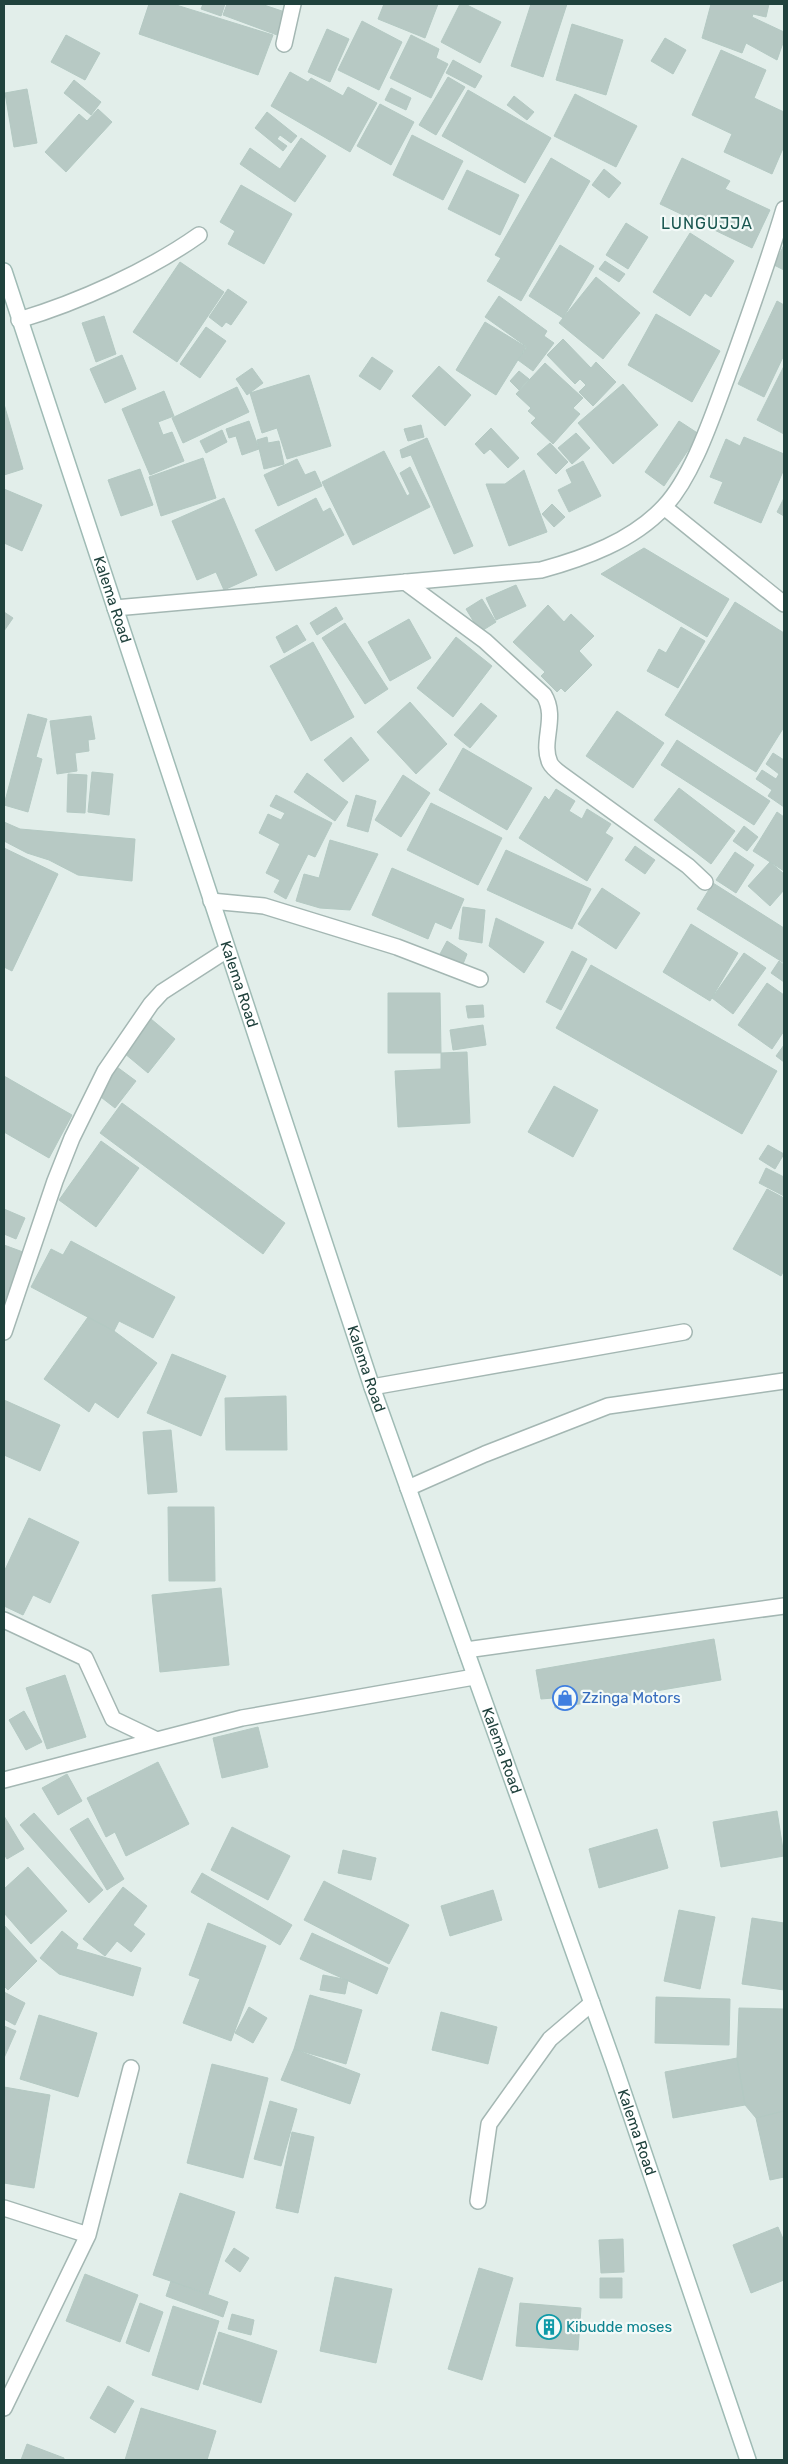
<svg xmlns="http://www.w3.org/2000/svg" width="788" height="2464" viewBox="0 0 788 2464" font-family="Rubik,sans-serif">
<rect width="100%" height="100%" fill="#e2eeea"/>
<!-- building -->
<path fill="#b7c9c4" stroke="#b4c9c3" d="M149 4H173L273 35 258 75 139 34Z
M203 4H225L221 16 201 9Z
M227 4H261L285 12 277 35 223 15Z
M384 4H438L425 38 378 19Z
M460 4H465L501 22 480 63 441 42Z
M531 4H567L543 77 511 66Z
M711 4H769L766 17 753 14 752 17 784 32V40L777 60 746 43 742 53 702 38Z
M362 21 402 42 379 90 338 70Z
M572 24 623 40 606 95 556 80Z
M327 29 349 39 330 82 308 72Z
M66 35 100 53 85 80 51 62Z
M411 35 439 49 436 58 448 64 431 98 390 78Z
M665 38 686 50 673 74 651 61Z
M721 50 766 70 754 98 784 112V146L772 174 724 152 732 134 692 115Z
M453 60 482 76 475 88 446 73Z
M290 72 308 82 311 78 343 96 348 87 377 103 350 152 271 106Z
M448 77 465 87 436 135 419 125Z
M74 80 101 102 91 115 64 93Z
M391 88 411 98 406 110 385 100Z
M27 89 37 143 14 147 5 93Z
M468 90 551 138 525 183 442 136Z
M575 94 637 126 616 167 554 136Z
M514 96 534 112 527 120 507 105Z
M380 104 414 122 391 165 357 146Z
M98 109 112 122 66 172 45 152 79 114 87 121Z
M267 112 297 136 291 143 280 135 277 139 287 146 283 151 255 128Z
M412 135 463 161 443 200 393 175Z
M301 138 326 156 295 202 240 164 250 148 280 169Z
M551 158 590 181 521 301 487 281 501 258 495 255Z
M682 158 730 181 725 189 770 210 752 248 660 204Z
M604 169 621 183 609 198 592 185Z
M467 170 519 195 500 235 448 209Z
M241 185 292 214 264 264 228 244 235 231 220 222Z
M626 223 648 237 628 269 606 255Z
M690 233 734 261 711 297 705 293 690 316 653 292Z
M560 245 594 266 563 318 529 296Z
M784 245V270L774 265Z
M605 261 625 274 619 282 599 269Z
M180 262 224 292 177 362 133 332Z
M596 277 640 313 603 359 559 323Z
M228 289 247 302 231 325 226 322 222 327 209 317Z
M499 296 547 331 544 336 554 343 533 371 518 360 527 347 485 317Z
M777 301 784 305V355L764 397 738 384Z
M656 314 720 351 692 402 628 365Z
M104 316 116 354 96 362 82 323Z
M485 322 526 347 496 395 456 370Z
M206 327 226 341 200 378 180 364Z
M563 339 591 368 596 362 616 382 593 406 579 392 586 385 580 379 575 384 547 355Z
M122 355 136 389 105 403 90 369Z
M372 357 393 371 380 390 359 376Z
M545 363 583 398 573 408 580 414 553 444 531 423 536 418 528 411 531 408 516 394Z
M439 366 471 395 445 426 412 396Z
M784 366V434L757 420Z
M252 368 263 383 247 395 236 379Z
M519 371 529 379 519 390 510 381Z
M309 375 331 446 287 459 277 428 262 433 250 393Z
M623 384 658 425 613 464 578 423Z
M237 387 249 412 183 443 172 418Z
M164 391 174 416 158 422 163 435 172 432 184 461 150 475 122 409Z
M4 404 23 469 4 475Z
M249 421 259 449 242 455 236 436 229 438 226 429Z
M679 421 699 434 664 486 645 472Z
M421 425 424 437 408 441 404 429Z
M491 428 519 458 508 468 490 449 484 454 475 444Z
M222 430 227 442 206 453 200 441Z
M576 433 590 448 572 464 558 448Z
M267 437 268 443 279 441 284 464 264 469 257 440Z
M744 437 784 454V469L761 523 714 503 723 482 710 477 726 439 740 446Z
M427 438 473 546 454 554 411 455 402 458 400 450Z
M550 443 568 462 556 474 537 454Z
M384 451 407 496 410 494 400 473 410 467 430 507 353 545 322 482Z
M203 458 216 498 161 516 149 477Z
M297 459 305 475 315 471 322 486 278 506 264 475Z
M583 461 601 496 569 512 558 490 572 483 566 470Z
M140 469 153 505 121 516 108 480Z
M524 470 547 532 509 546 486 484H505Z
M4 489 42 505 22 551 4 543Z
M224 498 257 575 224 590 216 572 197 580 172 521Z
M316 498 323 512 330 508 344 535 276 571 255 530Z
M784 498V516L777 512Z
M552 504 565 517 554 527 542 514Z
M644 548 729 599 707 637 601 574Z
M516 585 526 606 496 620 486 598Z
M482 599 496 622 480 632 466 609Z
M735 602 784 633V727L756 772 665 715Z
M548 605 564 622 571 614 594 636 579 651 592 665 565 692 561 688 557 692 541 676 545 672 513 642Z
M336 607 343 619 317 635 310 623Z
M4 612 13 618 4 631Z
M409 619 431 658 390 681 368 642Z
M345 623 388 689 365 704 322 638Z
M297 625 306 640 284 653 276 637Z
M681 627 705 641 678 688 647 671 659 649 666 653Z
M456 637 492 666 453 717 417 688Z
M313 642 354 717 311 741 270 666Z
M410 702 447 744 416 774 377 732Z
M481 703 497 716 470 748 454 735Z
M617 711 664 743 633 788 586 756Z
M28 714 47 719 36 757 42 759 28 812 4 805Z
M91 716 95 739 88 740 89 751 75 753 77 771 57 774 50 721Z
M351 737 369 760 343 782 324 760Z
M677 740 770 801 754 825 661 765Z
M463 748 532 788 507 830 439 790Z
M773 753 784 760V807L768 796 772 790 756 779 762 770 776 779 779 774 766 764Z
M92 772 113 774 109 815 88 812Z
M307 773 348 802 335 821 294 792Z
M68 774 87 775 85 813 67 812Z
M403 775 430 793 401 837 375 820Z
M679 788 735 831 711 864 654 820Z
M556 789 575 801 569 811 582 819 587 809 611 824 605 833 613 838 587 881 519 838 545 796 549 800Z
M276 795 332 823 315 857 308 854 286 899 274 892 280 880 266 873 280 844 259 833 268 814 281 820 285 813 270 806Z
M356 795 376 801 368 832 347 826Z
M431 803 502 838 478 885 407 850Z
M777 812 784 817V871L753 851Z
M4 822 20 829 135 839 132 881 78 875 49 860 27 853 4 841Z
M744 826 758 837 747 851 733 841Z
M330 840 378 854 350 910 320 908 296 901 304 874 319 878Z
M635 846 655 860 645 874 625 860Z
M4 848 58 874 12 971 4 967Z
M506 850 591 889 572 929 487 890Z
M735 852 754 865 736 893 716 880Z
M770 862 784 874V890L770 906 748 886Z
M392 868 464 899 451 929 435 922 428 939 372 915Z
M713 883 784 928V963L697 909Z
M602 888 640 913 616 949 578 924Z
M463 907 485 910 482 943 459 939Z
M496 918 544 942 524 973 489 946Z
M691 924 738 953 710 1001 663 972Z
M447 941 467 954 463 964 440 954Z
M572 951 587 959 561 1010 546 1002Z
M744 953 766 968 733 1014 712 998Z
M779 961 784 965V982L771 973Z
M591 965 777 1071 742 1134 556 1028Z
M767 983 784 995V1031L772 1049 738 1025Z
M388 993H440L441 1053H388Z
M483 1005 484 1017 468 1018 466 1006Z
M151 1019 175 1039 148 1073 124 1053Z
M483 1025 486 1045 453 1050 450 1030Z
M784 1045V1062L776 1056Z
M467 1052 470 1123 398 1127 395 1071 441 1069V1053Z
M117 1067 136 1081 115 1108 97 1094Z
M4 1076 72 1115 49 1158 4 1132Z
M554 1086 598 1110 573 1157 528 1132Z
M122 1103 285 1223 263 1254 100 1133Z
M101 1141 139 1168 96 1227 59 1200Z
M768 1145 784 1154 775 1169 759 1159Z
M766 1168 784 1177V1196L759 1183Z
M767 1189 784 1198V1270L781 1276 733 1249Z
M4 1209 25 1218 16 1239 4 1234Z
M71 1241 175 1297 153 1338 119 1321 114 1331 31 1287 51 1249 63 1255Z
M4 1245 23 1252 4 1311Z
M88 1317 114 1331 157 1363 118 1418 95 1402 89 1412 44 1379Z
M172 1354 226 1376 201 1436 147 1413Z
M286 1396 287 1450H226L225 1398Z
M4 1400 60 1425 40 1471 4 1455Z
M171 1430 177 1492 148 1494 143 1432Z
M168 1507H214L215 1581H169Z
M29 1518 79 1542 50 1603 33 1595 23 1615 4 1606V1572Z
M221 1588 229 1665 160 1672 152 1595Z
M714 1639 721 1680 555 1708 553 1698 541 1699 536 1670Z
M65 1675 86 1737 47 1749 26 1688Z
M24 1711 42 1742 26 1750 9 1720Z
M258 1727 268 1767 222 1778 213 1738Z
M158 1762 189 1824 126 1856 115 1832 106 1837 87 1798Z
M67 1774 82 1801 58 1815 42 1788Z
M777 1811 784 1856 721 1867 713 1822Z
M34 1813 103 1890 89 1903 20 1825Z
M4 1816 24 1849 7 1859 4 1854Z
M88 1818 124 1879 107 1890 70 1829Z
M232 1827 290 1856 268 1900 211 1870Z
M657 1829 668 1868 599 1888 589 1849Z
M343 1850 376 1858 371 1880 338 1873Z
M28 1867 67 1911 31 1944 4 1913V1889Z
M202 1873 292 1925 280 1945 191 1892Z
M324 1881 409 1925 389 1964 304 1920Z
M123 1887 147 1906 133 1925 145 1934 131 1952 117 1941 105 1956 83 1939Z
M493 1890 502 1920 450 1936 441 1906Z
M679 1910 715 1917 700 1989 664 1981Z
M752 1918 784 1923V1990L742 1984Z
M208 1923 266 1946 231 2041 183 2023 200 1979 189 1975Z
M4 1925 37 1961 8 1990 4 1986Z
M62 1931 78 1944 76 1949 141 1968 133 1996 59 1974 40 1958Z
M312 1933 388 1968 377 1994 300 1959Z
M323 1975 348 1980 345 1994 320 1990Z
M4 1992 25 2003 15 2025 4 2019Z
M310 1995 362 2010 346 2064 294 2049Z
M656 1997 730 1999 729 2045 655 2043Z
M249 2007 267 2018 253 2043 235 2033Z
M739 2008 784 2009V2111L756 2118 745 2105 737 2058Z
M441 2012 497 2027 488 2064 432 2050Z
M39 2015 97 2033 78 2097 20 2079Z
M4 2026 16 2031 4 2058Z
M294 2049 360 2074 350 2104 281 2080Z
M737 2058 745 2105 673 2118 665 2072Z
M212 2064 268 2078 243 2178 187 2163Z
M4 2087 50 2095 34 2188 4 2183Z
M270 2101 297 2109 281 2166 254 2159Z
M784 2111V2177L770 2180 756 2118Z
M292 2132 314 2137 298 2213 276 2208Z
M180 2193 235 2212 208 2294 153 2275Z
M778 2227 784 2241V2280L751 2293 733 2245Z
M623 2239 624 2272 601 2273 599 2240Z
M234 2248 249 2258 240 2272 225 2261Z
M479 2268 513 2278 482 2380 448 2369Z
M85 2274 138 2295 120 2342 66 2321Z
M335 2277 392 2289 376 2363 320 2351Z
M600 2278H622V2298H600Z
M171 2281 228 2302 223 2317 166 2296Z
M140 2303 163 2312 149 2352 126 2343Z
M520 2303 581 2308 578 2350 516 2346Z
M173 2306 219 2321 198 2390 152 2375Z
M232 2314 254 2320 251 2335 228 2329Z
M219 2332 277 2351 261 2403 203 2384Z
M108 2386 134 2401 115 2433 90 2418Z
M141 2408 216 2431 207 2460H125Z
M27 2444 64 2458V2460H21Z"/>
<g fill="none" stroke-linecap="round" stroke-linejoin="round">
<defs>
<path id="street" d="M284 44 293 4
M19 320C79 302 148 271 199 235
M664 507 784 604
M405 582 485 641 544 695C558 718 540 742 550 763 552 767 557 771 561 774L688 866 705 882
M115 608 541 570C585 558 632 541 664 507 693 476 712 417 727 377 747 321 767 266 784 209
M211 901 264 906 397 947 480 979
M4 1332 55 1181 72 1138 105 1071 151 1004 162 992 227 950
M372 1387 684 1332
M408 1488 485 1454 608 1406 784 1381
M4 1620 85 1658 113 1719 157 1740 242 1718 474 1677
M466 1650 784 1606
M4 1780 157 1740
M478 2201 489 2124 550 2039 592 2003
M4 2208 88 2235
M4 2408 88 2235 131 2068"/>
<g id="secondary">
<path id="s1" d="M4 271 372 1387 614 2065 748 2460"/>
</g>
</defs>
<!-- street casing -->
<use href="#street" stroke="#a4b7b3" stroke-width="18"/>
<!-- secondary casing -->
<use href="#secondary" stroke="#9fbbb5" stroke-width="18"/>
<!-- street -->
<use href="#street" stroke="#fff" stroke-width="15"/>
<!-- secondary -->
<use href="#secondary" stroke="#fff" stroke-width="15"/>
</g>
<!-- icons -->
<defs>
<symbol id="shop-ring" viewBox="-11 -11 22 22"><circle r="9.5" fill="#f3faf8" stroke="#3f7fe0" stroke-width="1.5"/><path d="M-5-2.5h2.3a2.7 3.5 0 0 1 5.4 0H5L5.5 6h-11ZM-1.5-2.5h3a1.5 2.3 0 0 0-3 0Z" fill="#3f7fe0"/></symbol>
<symbol id="building-ring" viewBox="-11 -11 22 22"><circle r="9.5" fill="#f3faf8" stroke="#0f9aa8" stroke-width="1.5"/><path d="M-4-6H4V6H1V3H-1V6H-4ZM-2.5-4.3h1.7v1.8h-1.7ZM.8-4.3h1.7v1.8H.8ZM-2.5-1h1.7V.8h-1.7ZM.8-1h1.7V.8H.8Z" fill="#0f9aa8"/></symbol>
</defs>
<g fill-rule="evenodd">
<use href="#shop-ring" x="551" y="1684" width="28" height="28"/>
<use href="#building-ring" x="535" y="2313" width="28" height="28"/>
</g>
<g text-anchor="middle" dominant-baseline="central" stroke-width="4.5" stroke-linejoin="round" paint-order="stroke">
<!-- street labels -->
<g font-size="15" fill="#20423d" stroke="#f3faf8">
<text stroke="none"><textPath href="#s1" startOffset="346">Kalema Road</textPath></text>
<text stroke="none"><textPath href="#s1" startOffset="751">Kalema Road</textPath></text>
<text stroke="none"><textPath href="#s1" startOffset="1156">Kalema Road</textPath></text>
<text stroke="none"><textPath href="#s1" startOffset="1561">Kalema Road</textPath></text>
<text stroke="none"><textPath href="#s1" startOffset="1966">Kalema Road</textPath></text>
</g>
<!-- shop labels -->
<g font-size="15" fill="#366cbe" stroke="#f3faf8" text-anchor="start">
<text x="582" y="1698">Zzinga Motors</text>
</g>
<!-- culture labels -->
<g font-size="15" fill="#0d838f" stroke="#f3faf8" text-anchor="start">
<text x="566" y="2327">Kibudde moses</text>
</g>
<!-- neighbourhood labels -->
<g font-size="16" letter-spacing="1" fill="#195650" stroke="#f3faf8">
<text x="707" y="223">LUNGUJJA</text>
</g>
</g>
<!-- border -->
<rect width="788" height="2464" fill="none" stroke="#20423d" stroke-width="10"/>
</svg>
